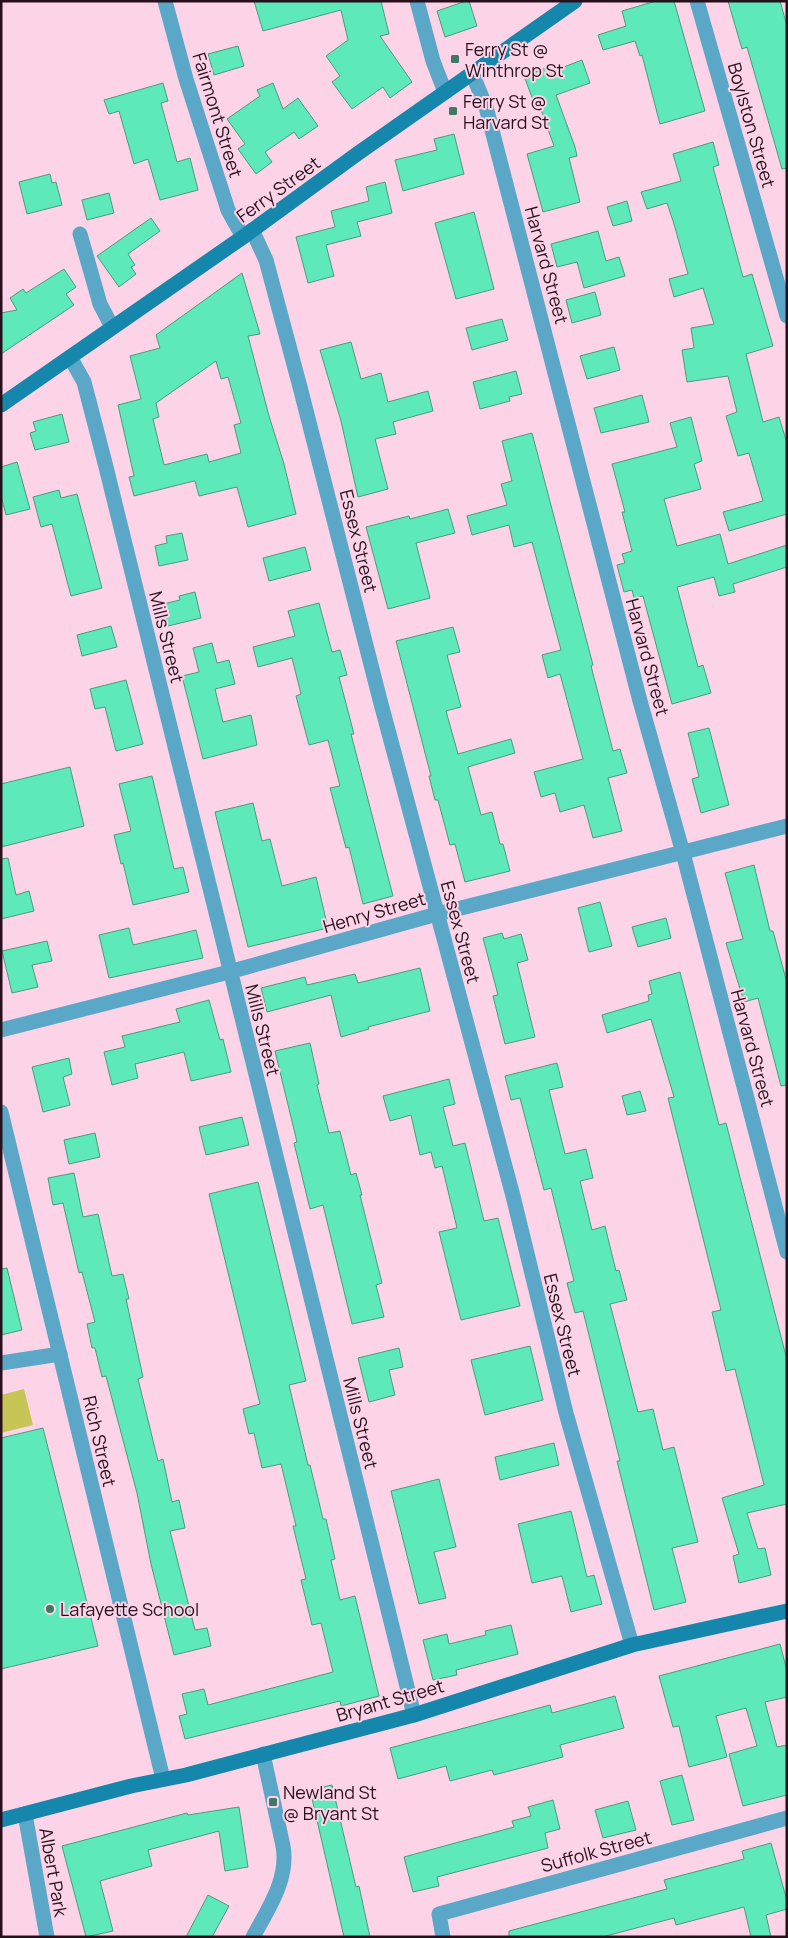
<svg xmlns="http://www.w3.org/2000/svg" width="788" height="1938" viewBox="0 0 788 1938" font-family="Manrope,sans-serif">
<rect width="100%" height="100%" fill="#fdd3e7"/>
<!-- green -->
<path fill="#c7c556" d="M24 1389 33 1425 1 1433V1395Z"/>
<!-- building -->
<path fill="#5ee9bb" stroke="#4d9a7f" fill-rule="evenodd" d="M254 1H381L389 34 380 36 412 82 390 98 383 87 352 109 332 82 340 76 326 56 348 40 341 10 263 31Z
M466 1H469L477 26 445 37 437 11Z
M656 1H674L705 111 660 124 642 55 640 56 635 41 603 50 598 35 626 26 622 11Z
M728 1H780L787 26V168L782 169 747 47 742 49Z
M238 46 244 66 214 75 208 54Z
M582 60 590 83 556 95 575 147 577 156 569 158 580 202 543 212 527 154 554 146 540 107 536 108 524 76 546 68 548 73Z
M163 83 168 101 161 103 177 162 190 158 198 190 160 200 148 159 134 164 119 111 109 114 104 100Z
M273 83 283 109 298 98 318 126 299 139 294 132 265 152 272 162 256 174 238 149 245 144 227 119 260 96 257 90Z
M454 134 464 174 403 191 395 160 437 150 434 139Z
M713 142 719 165 713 167 743 277 752 274 773 346 746 354 763 422 779 417 787 443V514L729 531 723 512 763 501 749 453 738 456 726 416 737 412 728 376 687 382 682 350 694 348 691 328 714 324 703 288 674 297 669 279 688 274 674 224 667 203 647 209 641 192 681 181 673 154Z
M50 174 52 183 56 182 62 205 27 214 19 182Z
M385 182 392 213 357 222 361 236 326 245 334 276 308 283 296 237 335 227 331 211 369 201 366 187Z
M109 193 114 213 87 220 82 200Z
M627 201 632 221 613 226 607 207Z
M474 212 494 289 456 299 435 223Z
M151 218 160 231 128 254 135 265 131 267 136 274 119 287 97 256Z
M598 231 606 261 619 257 625 276 584 288 577 262 557 267 551 244Z
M64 269 76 287 66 294 74 305 1 354V313L17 310 10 298 23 289 26 293Z
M242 273 260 334 248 336 269 416 284 464 296 514 248 527 237 487 199 496 195 481H194L134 496 129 477 134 476 118 405 141 399 130 356 160 348 156 335ZM216 361 221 379 228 377 241 423 234 425 241 453 209 462 207 454 164 465 153 419 159 417 156 403Z
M595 292 601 315 572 323 566 300Z
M502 319 508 340 472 350 466 328Z
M351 342 361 379 381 373 388 402 428 391 433 411 393 422 396 434 375 439 388 489 358 497 341 421 320 350Z
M614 347 620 370 587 379 580 356Z
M516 371 522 394 509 397 510 401 480 409 473 382Z
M642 395 649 422 601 433 594 408Z
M62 414 69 442 35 450 30 433 36 431 33 422Z
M691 417 702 461 694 464 701 489 664 499 677 546 720 534 728 564 787 545V567L733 584 735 592 719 596 714 577 677 587 698 667 703 665 711 693 672 704 643 596 634 598 632 590 624 592 617 565 625 563 622 554 632 551 622 512H625L612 464 677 447 670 423Z
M532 433 593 665 591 666 613 751 620 749 627 773 608 778 622 831 593 838 584 805 560 812 555 793 541 797 534 772 583 759 560 674 548 678 542 655 561 650 532 542 514 547 509 525 472 535 467 516 507 505 501 484 512 481 502 441Z
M17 462 30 509 6 515 1 496V467Z
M59 490 61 498 77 494 102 588 71 596 52 524 41 527 33 497Z
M448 509 455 533 416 543 430 598 388 609 366 527 409 516 410 519Z
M182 533 188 560 159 566 155 546 167 543 166 536Z
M305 547 311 570 269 581 263 558Z
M195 592 201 618 168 626 163 604 180 600 179 596Z
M319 603 332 652 340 650 347 675 339 677 354 734H351L393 896 363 904 349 847 346 848 330 788 340 786 328 740 309 745 296 696 301 694 292 658 258 667 253 647 295 636 288 611Z
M111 626 117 647 82 656 77 635Z
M453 627 460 652 447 655 461 707 446 711 458 754 511 739 515 753 468 767 481 815 492 812 500 844H503L510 871 465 882 455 844 450 845 438 800H435L429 776H431L396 641Z
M212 643 217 663 229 660 235 684 215 689 223 722 251 715 257 745 203 759 182 676 199 672 193 648Z
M126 680 143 744 116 751 105 707 95 709 90 689Z
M709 728 729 805 701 813 692 779 699 777 688 733Z
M70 767 84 826 1 847V784Z
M152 776 174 869 183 867 189 892 133 905 123 863 121 864 114 835 131 831 119 784Z
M253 803 262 841 270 839 282 886 316 877 328 928 248 947 215 812Z
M8 858 16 895 29 891 34 911 1 919V859Z
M754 865 770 931H773L787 983V1085L781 1086 758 998 744 1002 726 943 743 939 725 873Z
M600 902 612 946 589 952 578 908Z
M666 918 671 938 638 947 632 927Z
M129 928 133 945 196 930 203 958 109 978 99 935Z
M502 933 504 939 521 934 528 960 517 963 535 1037 505 1044 493 996 498 995 483 938Z
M47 941 52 961 32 965 38 987 12 993 2 951Z
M420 968 430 1011 368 1027 369 1029 341 1037 331 995 267 1012 261 988 305 977 307 985 355 974 358 983Z
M680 972 719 1125 726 1123 787 1360V1504L747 1513 758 1549 765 1548 771 1575 739 1583 733 1556 739 1554 722 1498 764 1485 735 1369 726 1371 712 1312 721 1310 668 1098 674 1097 651 1019 607 1033 602 1015 649 1001 648 995 652 994 649 981Z
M209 1000 220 1040 223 1039 231 1072 191 1081 184 1052 135 1064 138 1078 112 1085 104 1052 125 1047 122 1036 180 1022 176 1009Z
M310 1043 319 1084 317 1085 329 1133 340 1131 351 1175 356 1173 362 1195H360L382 1283 376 1285 384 1317 352 1324 323 1205 310 1209 294 1143 297 1142 275 1051Z
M69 1058 72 1074 63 1077 70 1105 43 1112 32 1067Z
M557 1063 563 1087 549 1090 565 1154 586 1149 593 1178 580 1181 592 1230 605 1226 616 1271 619 1270 627 1300 610 1304 638 1412 653 1409 663 1450 674 1447 698 1542 672 1548 686 1602 654 1610 617 1461H620L583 1311 575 1313 567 1283 574 1281 551 1188 544 1190 520 1098 511 1100 505 1076Z
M449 1079 455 1104 443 1107 453 1146 465 1143 484 1221 498 1218 520 1306 461 1320 439 1232 457 1228 442 1166 435 1168 431 1152 420 1155 411 1115 390 1121 383 1096Z
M640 1091 646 1111 627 1115 622 1096Z
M242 1117 249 1145 206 1155 199 1127Z
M95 1133 100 1157 69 1164 64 1140Z
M74 1173 83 1217 98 1214 112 1276 123 1274 129 1299H126L143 1377 138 1379 158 1461 163 1459 172 1502 179 1500 185 1528 170 1531 195 1630 207 1628 211 1646 174 1655 151 1564 137 1493 106 1376 102 1377 95 1348H92L87 1324 95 1322 82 1272 79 1273 63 1203 53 1205 48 1178Z
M258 1182 306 1381 289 1385 308 1465H310L323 1519H326L335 1559 331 1560 340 1600 355 1596 379 1696 341 1706 340 1701 185 1739 179 1716 187 1714 182 1694 204 1689 208 1705 333 1672 321 1623 312 1625 301 1580 306 1579 293 1526H296L281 1464 262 1468 254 1433 249 1434 243 1409 260 1404 209 1194Z
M7 1268 22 1330 1 1335V1269Z
M530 1346 543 1400 485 1415 471 1360Z
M399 1348 403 1367 389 1370 395 1395 369 1402 358 1358Z
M43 1428 98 1646 1 1669V1438Z
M554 1443 559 1465 500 1480 495 1457Z
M439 1479 456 1547 434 1552 446 1598 419 1604 391 1491Z
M571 1511 587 1577 594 1575 602 1604 571 1612 562 1576 532 1583 518 1524Z
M511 1625 518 1654 456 1670 457 1675 433 1680 423 1640 447 1634 449 1644 486 1635 485 1631Z
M780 1644 787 1671V1697L765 1702 777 1747 787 1745V1795L743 1806 729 1754 757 1746 746 1708 716 1716 727 1757 689 1767 679 1726 673 1727 659 1676Z
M615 1696 624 1728 560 1745 563 1757 494 1775 492 1770 450 1781 446 1766 398 1779 390 1748 550 1705 552 1713Z
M682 1775 694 1820 672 1825 660 1781Z
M332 1785 356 1887 359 1886 370 1937H344L310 1790Z
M553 1800 560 1829 545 1833 548 1848 437 1877 439 1886 413 1892 404 1857 514 1827 512 1821 531 1816 528 1807Z
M628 1801 636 1830 603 1838 595 1810Z
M239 1807 248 1867 225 1871 219 1831 148 1850 152 1866 100 1881 113 1931 86 1937 62 1846 187 1813 188 1815Z
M771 1843 787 1901V1909L766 1915 771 1937H751L744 1907 676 1925 674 1918 602 1937H509V1931L667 1889 664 1880 744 1859 742 1851Z
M208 1895 229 1906 212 1937H186Z"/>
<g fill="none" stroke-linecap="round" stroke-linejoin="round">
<!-- minor -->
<path stroke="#5aa7c7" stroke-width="15" d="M165 1 186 79 228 210 243 237
M417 1 433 61 445 92
M697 1 787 316
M472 73 486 107 640 701 683 853 787 1252
M252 230 266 260 300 387 380 700 513 1196 566 1413 632 1645
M80 234 100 304 112 327
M70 357 84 382 106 467 414 1715
M1 1030 229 972 437 914 787 826
M1 1363 60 1354
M25 1814 47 1937
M253 1937C268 1909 289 1879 283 1846L263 1754
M443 1937 439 1914 787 1818"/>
<!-- tertiary -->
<path stroke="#5aa7c7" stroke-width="15" d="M1 1112 163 1779"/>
<!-- secondary -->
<path stroke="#1586ac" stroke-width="15" d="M1 405 243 237 357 154 575 1
M1 1820 131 1786 186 1775 414 1715 632 1645 787 1611"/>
</g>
<!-- markers -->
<g fill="#3d7964" stroke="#fdd3e7" stroke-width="2">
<rect x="450" y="54" width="10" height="10" rx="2.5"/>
<rect x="448" y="106" width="10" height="10" rx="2.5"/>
<circle cx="50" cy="1609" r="5"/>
<rect x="268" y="1797" width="10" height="10" rx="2.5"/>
</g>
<g text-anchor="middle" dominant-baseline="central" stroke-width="4" stroke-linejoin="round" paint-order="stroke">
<!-- poi labels -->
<g font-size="18" fill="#27101c" stroke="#fdd3e7" text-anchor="start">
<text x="465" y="49">Ferry St @<tspan x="465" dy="21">Winthrop St</tspan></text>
<text x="463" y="101">Ferry St @<tspan x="463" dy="21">Harvard St</tspan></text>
<text x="60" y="1609">Lafayette School</text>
<text x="283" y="1792">Newland St<tspan x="283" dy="21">@ Bryant St</tspan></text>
</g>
<!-- street labels -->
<g font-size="18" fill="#27101c" stroke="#fdd3e7">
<text transform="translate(218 115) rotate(73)">Fairmont Street</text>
<text transform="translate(752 125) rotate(74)">Boylston Street</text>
<text transform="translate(278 189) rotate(-36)">Ferry Street</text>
<text transform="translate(547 265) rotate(75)">Harvard Street</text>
<text transform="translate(359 541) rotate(76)">Essex Street</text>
<text transform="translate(167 637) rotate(76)">Mills Street</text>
<text transform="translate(648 657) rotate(75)">Harvard Street</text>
<text transform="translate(374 912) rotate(-16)">Henry Street</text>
<text transform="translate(461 932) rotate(75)">Essex Street</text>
<text transform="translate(263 1030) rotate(76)">Mills Street</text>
<text transform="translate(753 1048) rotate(75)">Harvard Street</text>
<text transform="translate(563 1325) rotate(76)">Essex Street</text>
<text transform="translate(361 1423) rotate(76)">Mills Street</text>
<text transform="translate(100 1441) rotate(77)">Rich Street</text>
<text transform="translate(390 1700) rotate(-16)">Bryant Street</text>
<text transform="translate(596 1851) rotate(-15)">Suffolk Street</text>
<text transform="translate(54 1872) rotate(80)">Albert Park</text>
</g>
</g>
<!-- border -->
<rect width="788" height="1938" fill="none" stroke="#27101c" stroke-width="5"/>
</svg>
